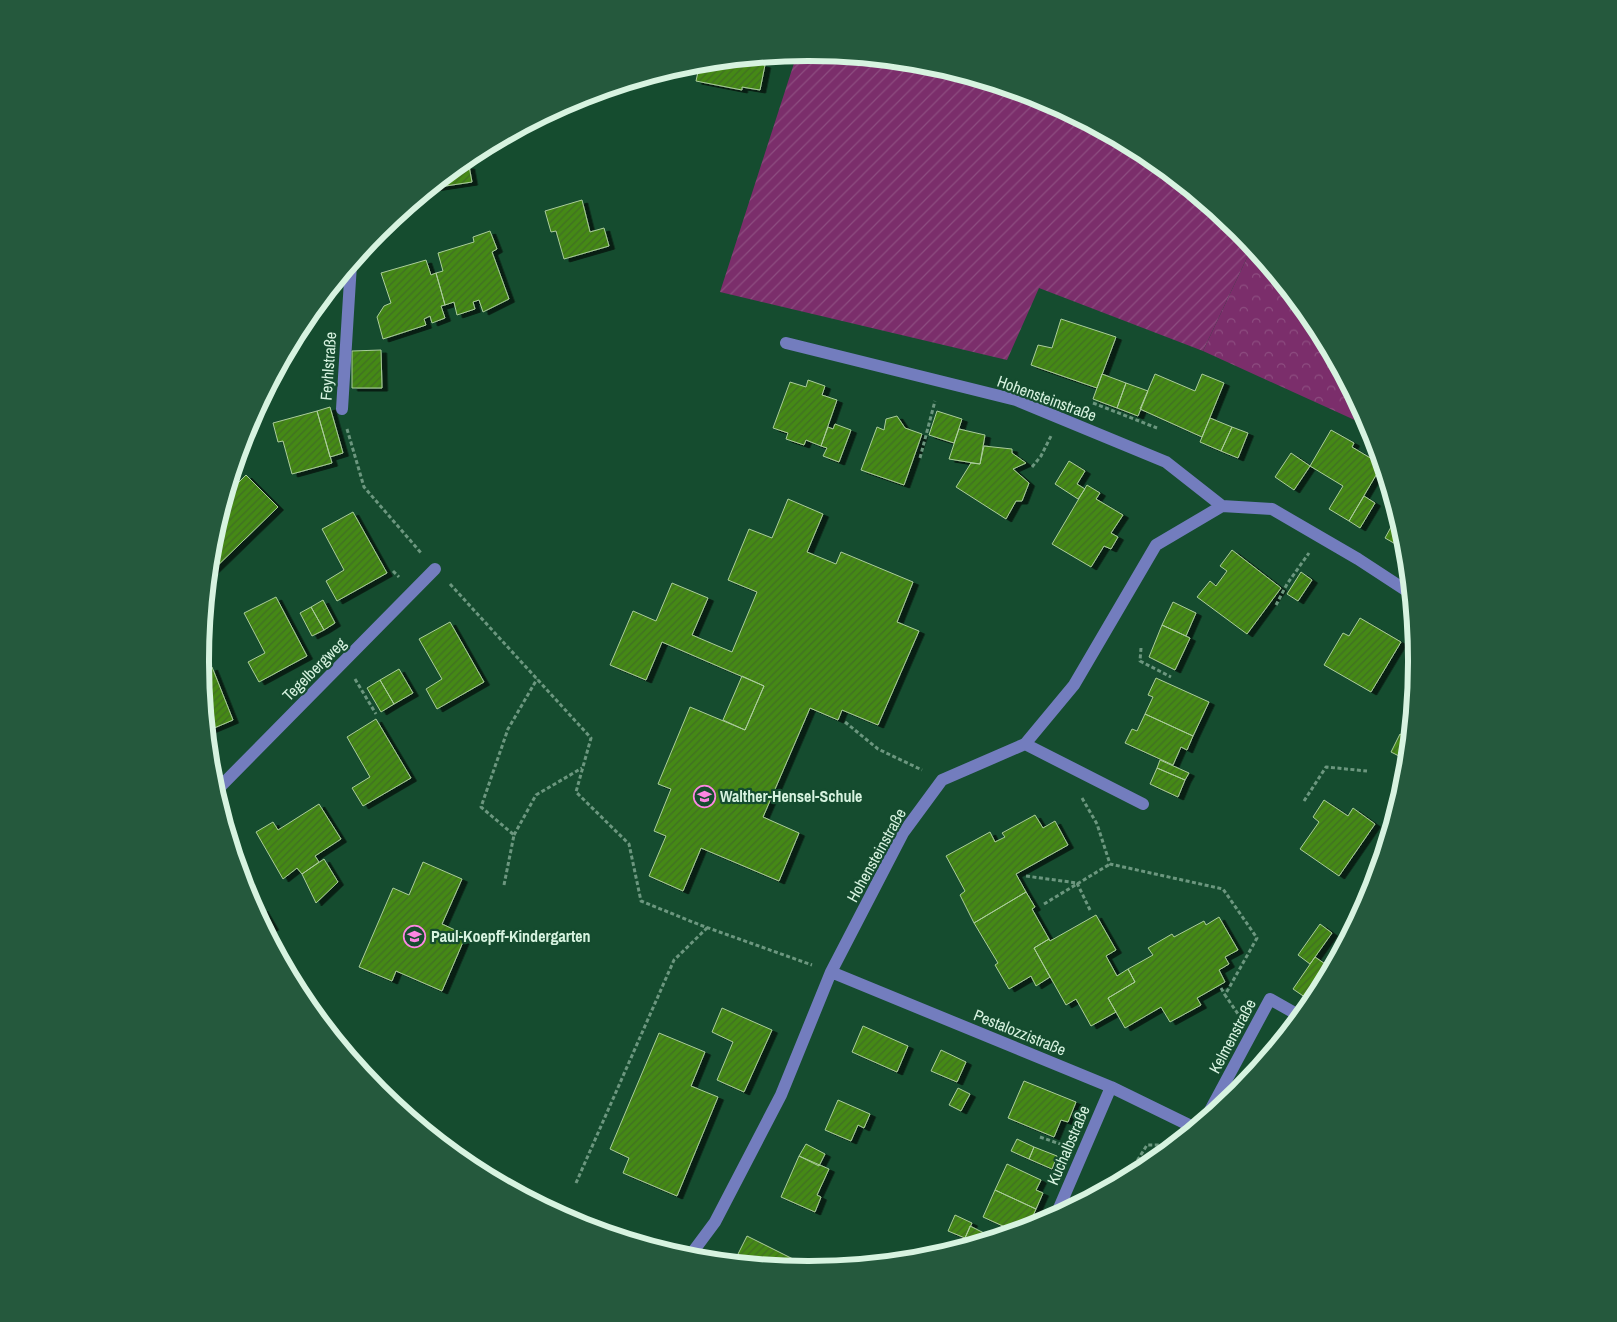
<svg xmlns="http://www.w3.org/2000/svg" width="1617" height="1322" viewBox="0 0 1617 1322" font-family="'Archivo Narrow',sans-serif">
<defs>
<pattern id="park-crowns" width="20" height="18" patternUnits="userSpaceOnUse" patternTransform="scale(1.25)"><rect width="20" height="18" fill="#7b2e6b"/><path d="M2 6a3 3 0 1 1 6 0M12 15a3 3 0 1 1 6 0" fill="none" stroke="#8d4d80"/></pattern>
<pattern id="garden-furrows" width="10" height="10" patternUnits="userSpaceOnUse" patternTransform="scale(1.25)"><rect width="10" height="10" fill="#7b2e6b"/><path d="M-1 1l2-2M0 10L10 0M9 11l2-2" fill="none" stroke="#8d4d80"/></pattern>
<pattern id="building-hatch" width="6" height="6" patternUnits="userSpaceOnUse" patternTransform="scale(1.25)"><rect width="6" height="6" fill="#448912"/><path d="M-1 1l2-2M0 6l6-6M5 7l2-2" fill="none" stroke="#426f26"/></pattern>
<filter id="shadow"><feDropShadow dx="5.5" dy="3" stdDeviation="0" flood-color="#0009"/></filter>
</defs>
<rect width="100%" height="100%" fill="#154c2f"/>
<!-- park -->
<path fill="url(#park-crowns)" d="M1252 247 1315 323 1370 427 1203 351Z"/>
<!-- garden -->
<path fill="url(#garden-furrows)" d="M809 53 927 64 1042 99 1147 155 1239 231 1252 247 1203 351 1039 288 1007 360 720 292 797 54Z"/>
<!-- building -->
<path fill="url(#building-hatch)" stroke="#aacc9b" filter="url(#shadow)" d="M744 60 765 65 760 90 742 87V90L696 81 700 63 724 61 743 65Z
M458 166V167L469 166 472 182 432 188Z
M582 200 590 232 604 228 609 246 564 259 556 231 551 232 545 211Z
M490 231 497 249 492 252 509 299 483 312 479 300 473 302 475 309 457 315 454 302 445 305 436 273 443 271 438 253 474 242 473 237Z
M426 260 431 275 436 273 445 305 441 306 445 318 432 323 430 316 424 319 426 325 383 339 377 317 384 306 391 303 381 273Z
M1061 319 1116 337 1097 388 1031 365 1038 345 1052 348Z
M381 350 382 388H352V351Z
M1102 374 1126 383 1117 408 1093 399Z
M1155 374 1195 391 1202 374 1224 383 1202 437 1140 409Z
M808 380 825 386 822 395 837 400 821 446 806 440 804 445 786 439 788 433 773 428 790 382 806 387Z
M1126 383 1148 391 1138 416 1117 408Z
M330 407 343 453 330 457 317 411Z
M317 411 332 463 292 474 283 441 278 442 273 423Z
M937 411 962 419 954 443 929 435Z
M897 416 905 428 922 434 904 485 861 470 877 427 884 430 886 419Z
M1210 418 1232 427 1221 451 1200 442Z
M835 424 851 430 839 462 823 456 827 448 821 446 828 427 833 429Z
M1232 427 1248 433 1238 458 1221 451Z
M959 429 985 435 980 464 949 459Z
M1331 430 1354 443 1352 447 1382 465 1349 521 1329 509 1343 486 1310 466Z
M984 446 1012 449V453L1026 463 1013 469 1029 483 1022 501H1016L1006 519 956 487 971 463 980 464Z
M1291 453 1310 466 1294 490 1275 477Z
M1069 461 1085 471 1077 484 1085 489 1078 499 1055 484Z
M246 475 278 507 209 574 212 542 226 495Z
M1087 485 1100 493 1096 499 1123 515 1111 533 1118 537 1111 549 1104 546 1091 567 1052 544Z
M1364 496 1375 503 1360 528 1349 521Z
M788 499 823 514 807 552 836 564 841 552 913 582 897 622 919 631 878 725 842 710 838 720 810 708 763 817 799 833 779 881 701 848 683 891 649 876 666 836 654 831 671 789 658 784 690 707 745 730 764 686 662 642 646 680 610 665 633 611 656 621 672 583 708 598 692 635 732 652 757 592 728 580 749 529 772 538Z
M353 512 387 573 337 601 326 581 344 570 322 529Z
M1396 518 1399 520 1406 550 1385 538Z
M1232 550 1281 588 1247 634 1197 597 1210 581 1216 586 1227 571 1220 566Z
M1301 572 1312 580 1298 601 1287 594Z
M276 597 307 656 259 682 248 662 265 653 244 613Z
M323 600 335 623 324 630 311 607Z
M1173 602 1196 613 1186 636 1162 625Z
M311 607 324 630 312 636 300 613Z
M1360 618 1401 642 1371 692 1324 665 1343 633 1349 636Z
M450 622 484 682 437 709 426 689 442 679 419 639Z
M1162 625 1190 638 1175 670 1149 657Z
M212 667 233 720 207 731 201 672Z
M399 669 413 693 394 704 380 680Z
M742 676 764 686 745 730 723 720Z
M1156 678 1209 702 1193 736 1145 714 1153 697 1148 695Z
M380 680 394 704 381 712 367 688Z
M1145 714 1193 736 1187 750 1181 747 1173 765 1125 743 1132 729 1137 731Z
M376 719 411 778 363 806 352 788 370 777 347 737Z
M1400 734 1409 739 1407 760 1391 752Z
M1160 760 1189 773 1185 780 1157 768Z
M1157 768 1185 780 1178 797 1150 784Z
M1324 800 1348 816 1353 808 1375 824 1339 876 1300 849 1319 822 1313 817Z
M319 804 341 839 315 856 319 862 302 874 297 868 283 879 256 832 273 822 278 830Z
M1035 815 1043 828 1055 821 1068 845 1016 874 1026 892 974 923 960 895 965 891 946 856 990 832 995 842 1005 837 1002 833Z
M324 859 338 882 316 903 302 874Z
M423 862 462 879 442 924 466 935 442 991 396 971 392 981 359 967 393 888 409 895Z
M1026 892 1035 907 1032 909 1049 939 1034 948 1050 977 1036 986 1031 976 1009 989 995 965 998 963 974 923Z
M262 908 273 927 266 931 256 912Z
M1096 915 1116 950 1106 956 1117 976 1128 969 1135 982 1108 998 1116 1012 1091 1026 1076 999 1066 1005 1034 948 1049 939 1050 941Z
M1219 917 1238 950 1225 957 1229 964 1219 970 1225 982 1197 998 1201 1005 1170 1022 1161 1007 1125 1028 1108 998 1135 982 1128 969 1153 955 1148 948 1172 934 1174 937 1204 921 1206 925Z
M1320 924 1332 933 1310 964 1298 955Z
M1315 957 1331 968 1312 1002 1293 989Z
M722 1008 772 1030 744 1092 717 1080 733 1042 712 1032Z
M863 1026 908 1046 897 1072 852 1052Z
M659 1033 705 1052 691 1086 718 1097 677 1196 623 1173 629 1158 610 1149Z
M941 1050 966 1062 957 1082 931 1071Z
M1024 1081 1076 1102 1068 1122 1061 1120 1054 1137 1008 1118Z
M958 1088 970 1094 961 1111 949 1105Z
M838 1100 870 1114 864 1128 858 1125 851 1141 825 1130Z
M1017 1139 1034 1147 1029 1159 1011 1151Z
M806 1144 825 1154 819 1166 799 1156Z
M1034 1147 1057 1156 1052 1169 1029 1159Z
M799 1156 829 1169 817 1195 821 1197 815 1212 781 1197Z
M1007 1164 1041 1180 1036 1190 1043 1193 1036 1209 995 1190Z
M995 1190 1036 1209 1028 1227 1023 1224 1021 1229 1014 1231 983 1217Z
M955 1215 972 1223 965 1238 948 1231Z
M970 1226 994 1238 975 1243 965 1238Z
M747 1236 811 1268V1269L734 1262Z"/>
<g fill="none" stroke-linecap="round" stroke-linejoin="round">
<!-- path -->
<path stroke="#6c977f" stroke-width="3" stroke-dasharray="4 2.5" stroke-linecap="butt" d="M1093 403 1157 428
M347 429 364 487 422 554
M920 458 935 401
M1032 467 1041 456 1051 436
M393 571 399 577
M450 584 591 738 576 792 629 844 641 901 700 925 812 965
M1276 605 1287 584 1309 553
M1141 648 1140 661 1171 677
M355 679 376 714
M845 722 878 749 922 770
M1082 798 1097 824 1110 864 1223 889 1257 938 1225 995 1238 1014
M1304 801 1326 767 1367 771
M514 835 536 795 582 768
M1026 876 1077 883
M1077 883 1090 910
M504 885 514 835 481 807 508 729 537 679
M1044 904 1110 864
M1221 988 1225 995
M1040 1137 1063 1145
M475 1169 478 1157
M1127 1177 1147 1145H1171L1173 1140
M576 1183 674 960 708 927"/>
<!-- minor -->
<path stroke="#737dbe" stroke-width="12" d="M786 343 1016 400 1166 462 1222 506 1272 509 1358 559 1410 593
M342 409 351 264
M1025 744 1143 804
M215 792 435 569
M831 972 1111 1087 1195 1128
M1206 1118 1270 999 1300 1016
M1056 1215 1111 1087
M689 1257 715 1222 781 1095 831 972 903 833 942 780 1025 744 1074 685 1156 545 1222 506"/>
</g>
<!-- icons -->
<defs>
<symbol id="school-ring" viewBox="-11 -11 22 22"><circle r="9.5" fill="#154c2f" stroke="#fd86e2" stroke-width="1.5"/><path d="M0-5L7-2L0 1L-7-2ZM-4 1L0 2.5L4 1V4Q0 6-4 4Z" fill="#fd86e2"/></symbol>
</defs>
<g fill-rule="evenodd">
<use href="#school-ring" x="692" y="784" width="25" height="25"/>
<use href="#school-ring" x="402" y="924" width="25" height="25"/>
</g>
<g text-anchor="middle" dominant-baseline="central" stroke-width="4.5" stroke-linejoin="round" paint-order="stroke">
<!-- street labels -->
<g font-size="16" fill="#d7f3e0" stroke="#154c2f">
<text transform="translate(328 366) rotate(-86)">Feyhlstraße</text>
<text transform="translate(1047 398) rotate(20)">Hohensteinstraße</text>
<text transform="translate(314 669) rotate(-45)">Tegelbergweg</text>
<text transform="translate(876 855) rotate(-61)">Hohensteinstraße</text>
<text transform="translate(1020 1032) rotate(22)">Pestalozzistraße</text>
<text transform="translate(1232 1036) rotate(-62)">Kelmenstraße</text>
<text transform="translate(1068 1145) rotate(-67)">Kuchalbstraße</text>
</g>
<!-- poi labels -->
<g font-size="16" font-weight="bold" fill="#d7f3e0" stroke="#154c2f" text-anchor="start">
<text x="720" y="796">Walther-Hensel-Schule</text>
<text x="431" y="936">Paul-Koepff-Kindergarten</text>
</g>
</g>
<!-- crop -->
<path d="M0 0H1617V1322H0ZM808 61H809A599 599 0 0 1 1408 660V662A599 599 0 0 1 809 1261H808A599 599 0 0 1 209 662V660A599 599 0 0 1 808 61Z" fill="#25593d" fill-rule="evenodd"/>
<path fill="none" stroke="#d7f3e0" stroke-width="6" d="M808 61H809A599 599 0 0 1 1408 660V662A599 599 0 0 1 809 1261H808A599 599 0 0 1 209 662V660A599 599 0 0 1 808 61Z"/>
</svg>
